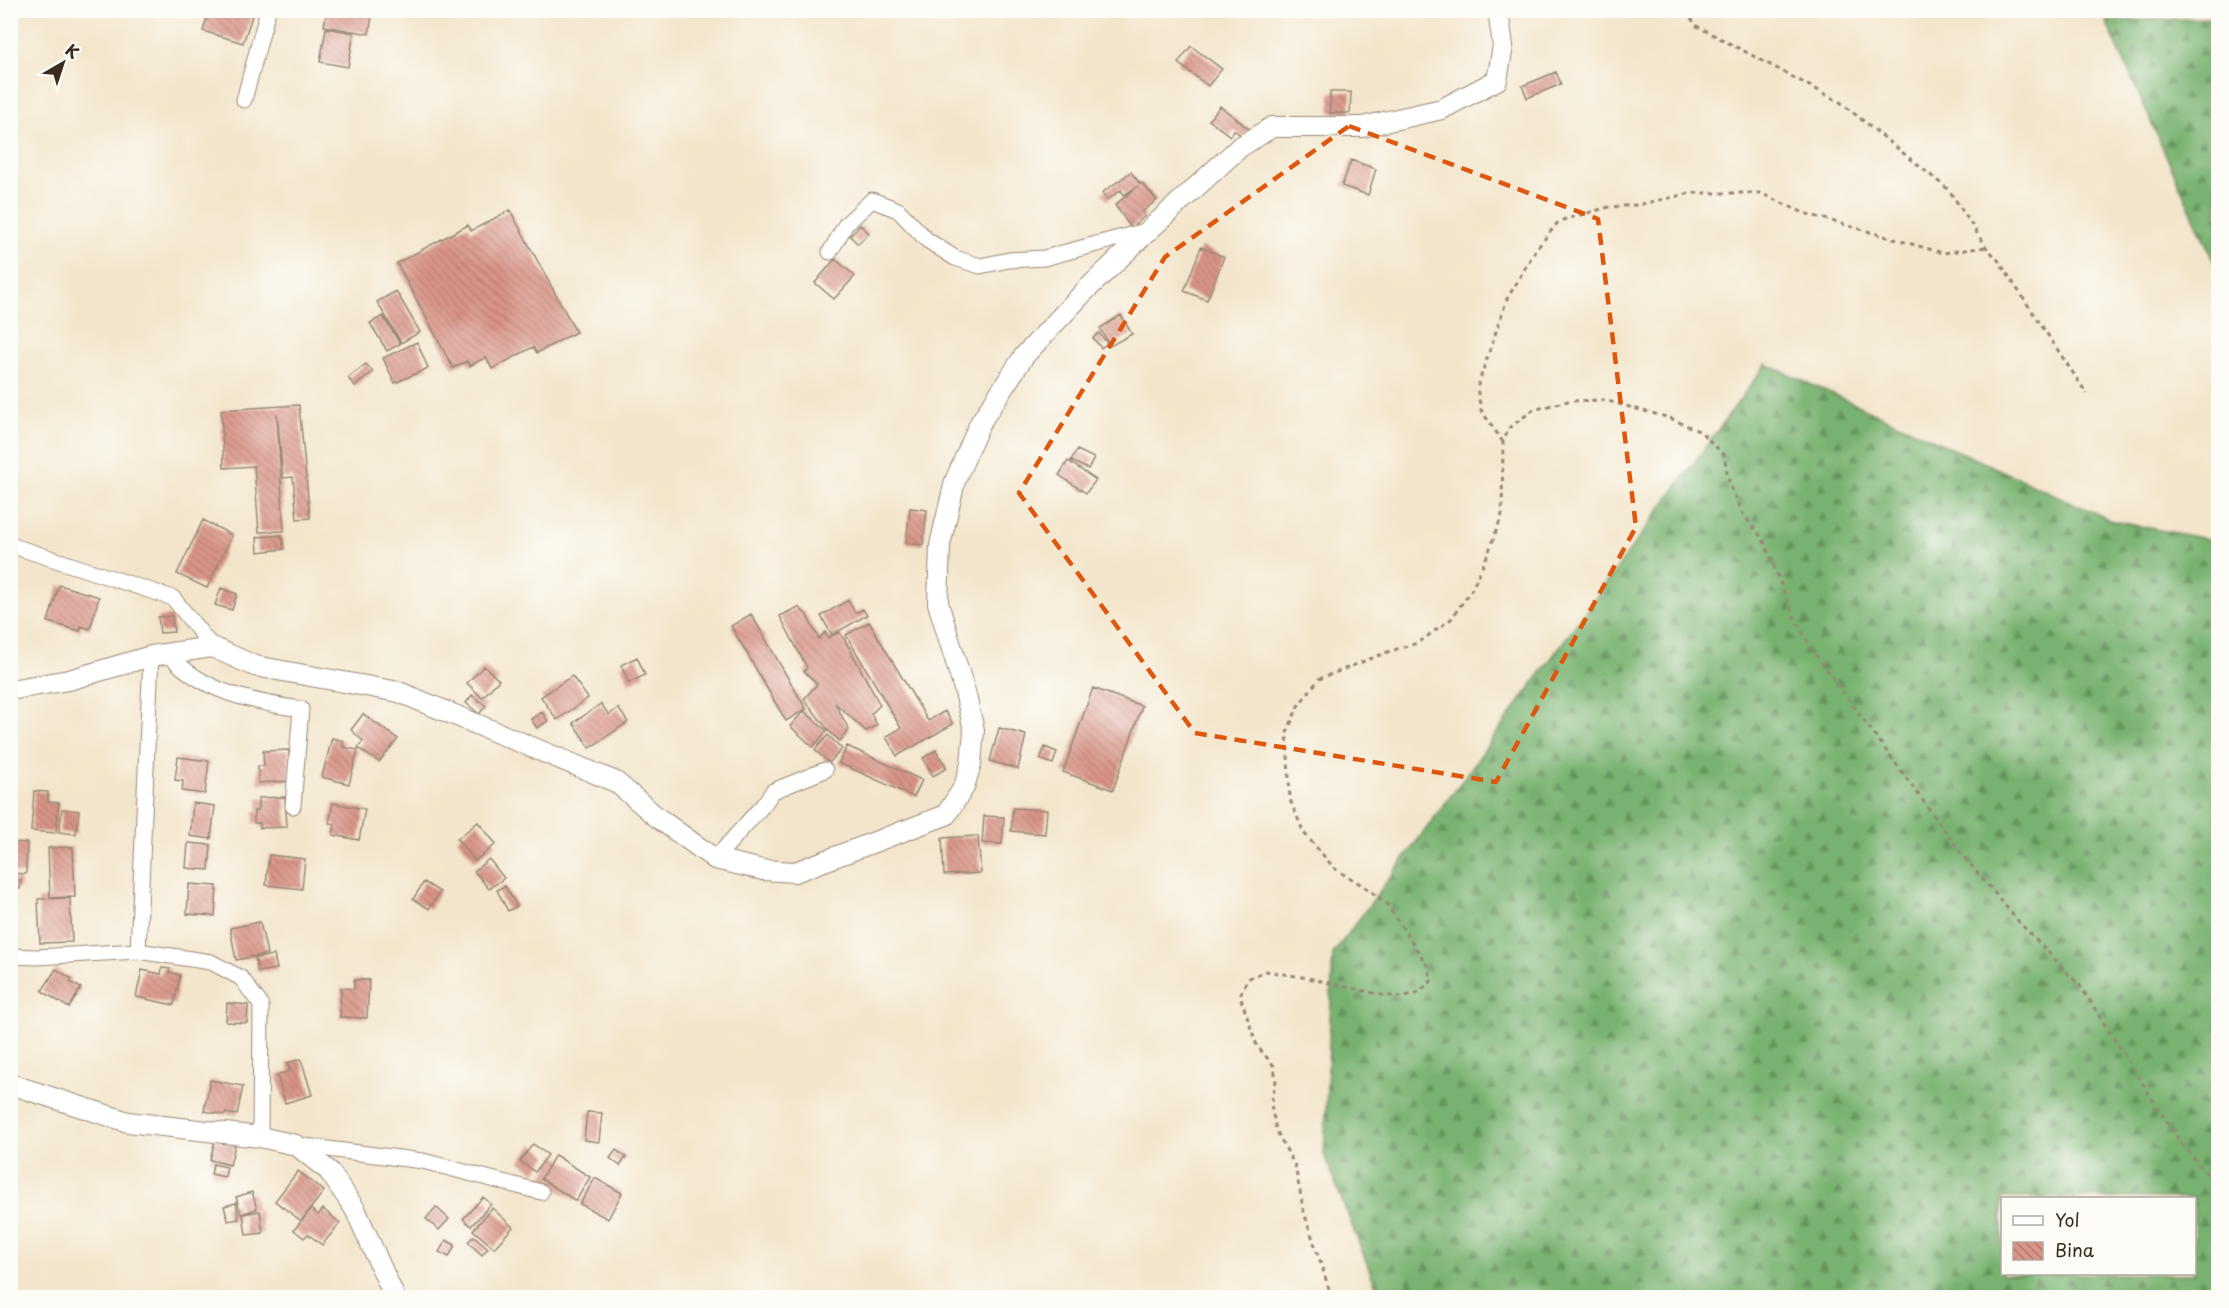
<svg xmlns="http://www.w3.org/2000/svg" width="2229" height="1308" viewBox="0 0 2229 1308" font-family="'Playpen Sans',sans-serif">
<defs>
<pattern id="forest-firs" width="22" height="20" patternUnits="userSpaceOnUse" patternTransform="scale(1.5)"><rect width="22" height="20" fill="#78b270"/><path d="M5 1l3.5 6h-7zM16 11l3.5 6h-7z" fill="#64915b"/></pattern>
<pattern id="building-back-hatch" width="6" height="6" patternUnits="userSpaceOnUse" patternTransform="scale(1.5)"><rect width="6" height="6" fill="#da9487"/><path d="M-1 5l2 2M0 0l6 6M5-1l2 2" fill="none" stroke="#b2796e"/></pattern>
</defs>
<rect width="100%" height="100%" fill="#fdfcf7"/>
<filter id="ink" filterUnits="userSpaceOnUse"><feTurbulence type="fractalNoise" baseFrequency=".0167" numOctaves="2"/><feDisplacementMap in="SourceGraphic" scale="12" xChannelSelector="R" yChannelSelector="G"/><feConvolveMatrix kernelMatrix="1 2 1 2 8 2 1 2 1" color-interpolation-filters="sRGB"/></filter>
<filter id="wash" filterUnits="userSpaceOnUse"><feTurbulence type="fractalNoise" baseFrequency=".008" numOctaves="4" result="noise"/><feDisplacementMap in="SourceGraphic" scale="24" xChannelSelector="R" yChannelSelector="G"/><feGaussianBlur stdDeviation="1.35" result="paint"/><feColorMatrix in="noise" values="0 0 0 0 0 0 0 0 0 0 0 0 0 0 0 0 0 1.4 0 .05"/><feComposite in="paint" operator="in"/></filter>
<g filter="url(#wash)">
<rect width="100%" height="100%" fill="#f3e5cb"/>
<!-- forest -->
<path fill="url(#forest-firs)" stroke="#5a6e47" stroke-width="1.5" fill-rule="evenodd" d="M2218 18V271L2106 21Z
M1766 364 2113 521 2218 541V1297H1380L1324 1154 1333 954 1464 778ZM2002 1198H2194V1274H2002Z"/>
<g id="blocks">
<!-- building -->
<path fill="url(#building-back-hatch)" d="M209 10H235L252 16 243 43 203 31Z
M327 10H373L369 34 324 26Z
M326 28 354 33 348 67 320 62Z
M1191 46 1222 69 1208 86 1178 63Z
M1556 72 1561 84 1527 98 1522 86Z
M1330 92H1351L1350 113H1330Z
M1220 106 1249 129 1243 137 1234 130 1230 136 1209 120Z
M1351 160 1376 169 1368 195 1342 186Z
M1131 172 1140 184 1142 183 1157 200 1142 212 1145 216 1131 228 1115 205 1138 186 1124 195 1121 190 1107 200 1102 193Z
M510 210 576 332 537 353 533 347 492 369 486 357 470 366 467 361 453 368 397 263 468 225 471 231Z
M860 225 869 233 858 244 850 236Z
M1201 247 1224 257 1207 300 1184 291Z
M835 259 855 276 834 299 815 283Z
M396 291 420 332 401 343 377 302Z
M1121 315 1132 334 1110 346 1100 328Z
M383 316 400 344 387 351 370 323Z
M1099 333 1107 343 1101 348 1093 338Z
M417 342 428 368 395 383 383 358Z
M366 364 373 372 355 386 348 378Z
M299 405 310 518 297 519 293 477 283 478 277 414 284 531 259 532 254 466 224 468 221 410Z
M1077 450 1094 458 1088 469 1071 461Z
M1068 461 1096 480 1086 493 1059 475Z
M910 508 927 510 923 545 906 543Z
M203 520 232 535 207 588 177 574Z
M282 535 284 549 258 552 257 537Z
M59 585 99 597 90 629 81 626 80 631 48 622Z
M221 588 237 594 232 610 215 605Z
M848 600 855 613 863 609 867 615 832 635 821 616Z
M798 607 806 614 819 639 825 632 828 638 839 632 845 640 880 705 871 714 877 725 866 731 835 703 849 730 840 741 829 731 804 699 817 684 804 671 807 668 780 616Z
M751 614 806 709 786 721 731 626Z
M172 616 174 632 160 633 158 617Z
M869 622 928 721 945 711 953 724 897 756 886 737 901 728 846 635Z
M637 657 645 675 629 683 621 665Z
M484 666 499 680 482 698 467 683Z
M572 676 588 698 557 720 541 697Z
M1093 688 1142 706 1113 790 1063 772Z
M472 695 486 706 479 714 466 703Z
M601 704 609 715 618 708 628 722 590 748 573 723Z
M804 711 827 731 813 747 790 726Z
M542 712 548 721 537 728 531 719Z
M363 714 398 739 379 762 358 748 363 741 351 730Z
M999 728 1026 735 1018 769 990 761Z
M828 735 842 749 829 763 815 750Z
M332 738 344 741 343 747 358 750 349 784 322 777Z
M847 746 922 780 914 797 839 763Z
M1045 747 1057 752 1053 764 1040 759Z
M289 750 290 781 258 783V766H264L263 751Z
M936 750 947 768 933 776 923 758Z
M178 757 209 761 205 794 182 791 183 781 175 780Z
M34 791 48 792V802L59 803 56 833 31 831Z
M285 797 287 827 260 828V823H254V811H258V798Z
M193 803 215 806 211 839 190 836Z
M333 803 365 809 359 840 333 835 335 824 329 823Z
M1013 808 1047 810 1045 834 1011 831Z
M62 809 79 811 76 834 59 832Z
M984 816 1004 817 1002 844 982 843Z
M478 822 496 844 475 861 457 839Z
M978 836 981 873 944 875 942 838Z
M10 842 27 843 26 874 10 873Z
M188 843 211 845 209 870 186 868Z
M73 847 75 897 50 898 48 848Z
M269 855 305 859 302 889 266 885Z
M489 859 504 878 489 889 474 871Z
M10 880H21L20 889H10Z
M424 882 440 892 429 909 413 899Z
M189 884 217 886 215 916 187 914Z
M505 886 517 906 508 911 497 890Z
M70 898 72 942 40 943 38 899Z
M260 922 267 954 236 960 230 928Z
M274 955 277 969 258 972 255 958Z
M162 968 170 969 169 972 180 975 174 1005 136 997 142 970 161 974Z
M56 969 72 979 70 982 81 988 69 1008 42 991Z
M354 980H369L367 1018 340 1017 341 988 354 989Z
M227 1003 248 1005 247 1023 226 1022Z
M301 1059 312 1095 285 1103 277 1075 290 1071 287 1063Z
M210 1080 243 1086 237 1115 226 1113 225 1115 204 1111Z
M587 1112 602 1113 599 1142 584 1140Z
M215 1140 235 1145 230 1165 210 1160Z
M533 1144 548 1155 535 1172 520 1161Z
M616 1150 626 1157 620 1166 610 1158Z
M555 1155 590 1177 576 1201 541 1179Z
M213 1164 227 1167 225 1177 211 1174Z
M298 1171 324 1191 301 1221 275 1201Z
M595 1178 622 1193 608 1219 580 1204Z
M252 1192 257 1209 241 1214 236 1197Z
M483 1197 491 1204 471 1226 463 1219Z
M236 1203 239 1219 228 1221 224 1206Z
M436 1207 449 1219 439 1230 426 1219Z
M492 1208 513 1227 494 1248 473 1230Z
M311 1209 318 1215 323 1209 340 1223 322 1245 308 1234 304 1238 294 1230Z
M260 1211 263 1233 246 1235 243 1214Z
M474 1236 488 1248 482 1255 468 1242Z
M446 1240 455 1245 449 1257 439 1252Z"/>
</g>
</g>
<g filter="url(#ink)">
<use href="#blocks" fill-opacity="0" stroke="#978874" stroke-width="1.5"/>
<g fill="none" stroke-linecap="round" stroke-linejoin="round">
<defs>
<path id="minor" d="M244 100 268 10
M830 252 846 224 872 200 898 210 927 240 955 258 980 266 1009 260 1044 258 1149 230
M10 545 173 598 212 647
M168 653C201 692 252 702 301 709L293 806
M715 859 764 804 773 791 825 770
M138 951 151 656
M10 956 37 957 138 951 211 962 241 978 261 1005 260 1137
M296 1145 423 1161 541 1192"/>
<path id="tertiary" d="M10 690 69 680 151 656 212 647 255 666 399 692 616 782 658 818 715 859 763 870 795 872 946 815 964 787 971 764 974 730 965 692 938 603 940 545 955 481 980 423 1024 356 1084 292 1149 230 1240 147 1272 127H1362L1442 109 1497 80 1503 46 1498 10
M10 1084 128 1122 260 1137 296 1145 329 1171 355 1209 395 1298"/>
</defs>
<!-- minor casing -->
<use href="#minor" stroke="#978874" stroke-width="17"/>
<!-- tertiary casing -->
<use href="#tertiary" stroke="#978874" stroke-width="22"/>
<!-- path -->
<path stroke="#978874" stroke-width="3" stroke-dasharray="4.5 4.5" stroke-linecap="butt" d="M1687 10 1695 25 1840 102 1949 190 1986 247 1998 260 2087 394
M1503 442 1481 410 1477 388 1507 299 1535 251 1559 221 1609 207 1637 205 1692 193H1760L1804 213 1943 253 1986 247
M1332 1298 1304 1212 1295 1166 1276 1130 1271 1104 1276 1081 1274 1066 1257 1046 1240 996 1247 979 1266 971 1308 978 1382 995 1401 997 1417 993 1431 982 1429 968 1386 903 1367 888 1335 869 1304 833 1290 800 1287 733 1298 706 1319 679 1390 651 1418 643 1451 619 1472 589 1488 554 1502 515 1503 442 1509 428 1533 410 1568 401 1604 400 1670 418 1701 432 1724 455 1729 483 1743 514 1763 539 1794 617 1813 651 1965 858 2019 922 2081 987 2176 1136 2218 1188"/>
<!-- minor -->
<use href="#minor" stroke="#fff" stroke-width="15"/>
<!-- tertiary -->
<use href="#tertiary" stroke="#fff" stroke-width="20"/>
</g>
</g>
<!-- marked area -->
<path fill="none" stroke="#df570d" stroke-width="4.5" stroke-dasharray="12 8" stroke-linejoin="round" d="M1349 126 1598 219 1636 527 1496 782 1195 733 1019 493 1165 257Z"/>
<!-- margin -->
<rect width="2229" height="1308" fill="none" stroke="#fdfcf7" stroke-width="36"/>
<!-- legend -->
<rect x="2001" y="1197" width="195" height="78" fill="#fdfcf7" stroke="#afa8a0" stroke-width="1.5"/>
<rect x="2013" y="1216" width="30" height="9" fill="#ffffff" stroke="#afa8a0" stroke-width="1.5"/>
<text x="2055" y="1227" font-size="18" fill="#3b2a1e">Yol</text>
<rect x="2013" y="1242" width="30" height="18" fill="url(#building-back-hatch)" stroke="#afa8a0" stroke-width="1.5"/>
<text x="2055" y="1257" font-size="18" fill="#3b2a1e">Bina</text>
<!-- north arrow -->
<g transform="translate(63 63) rotate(39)" stroke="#fdfcf7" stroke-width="4.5" paint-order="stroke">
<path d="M0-4.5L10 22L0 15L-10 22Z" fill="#3b2a1e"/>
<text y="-9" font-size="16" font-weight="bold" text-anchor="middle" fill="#3b2a1e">K</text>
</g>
</svg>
